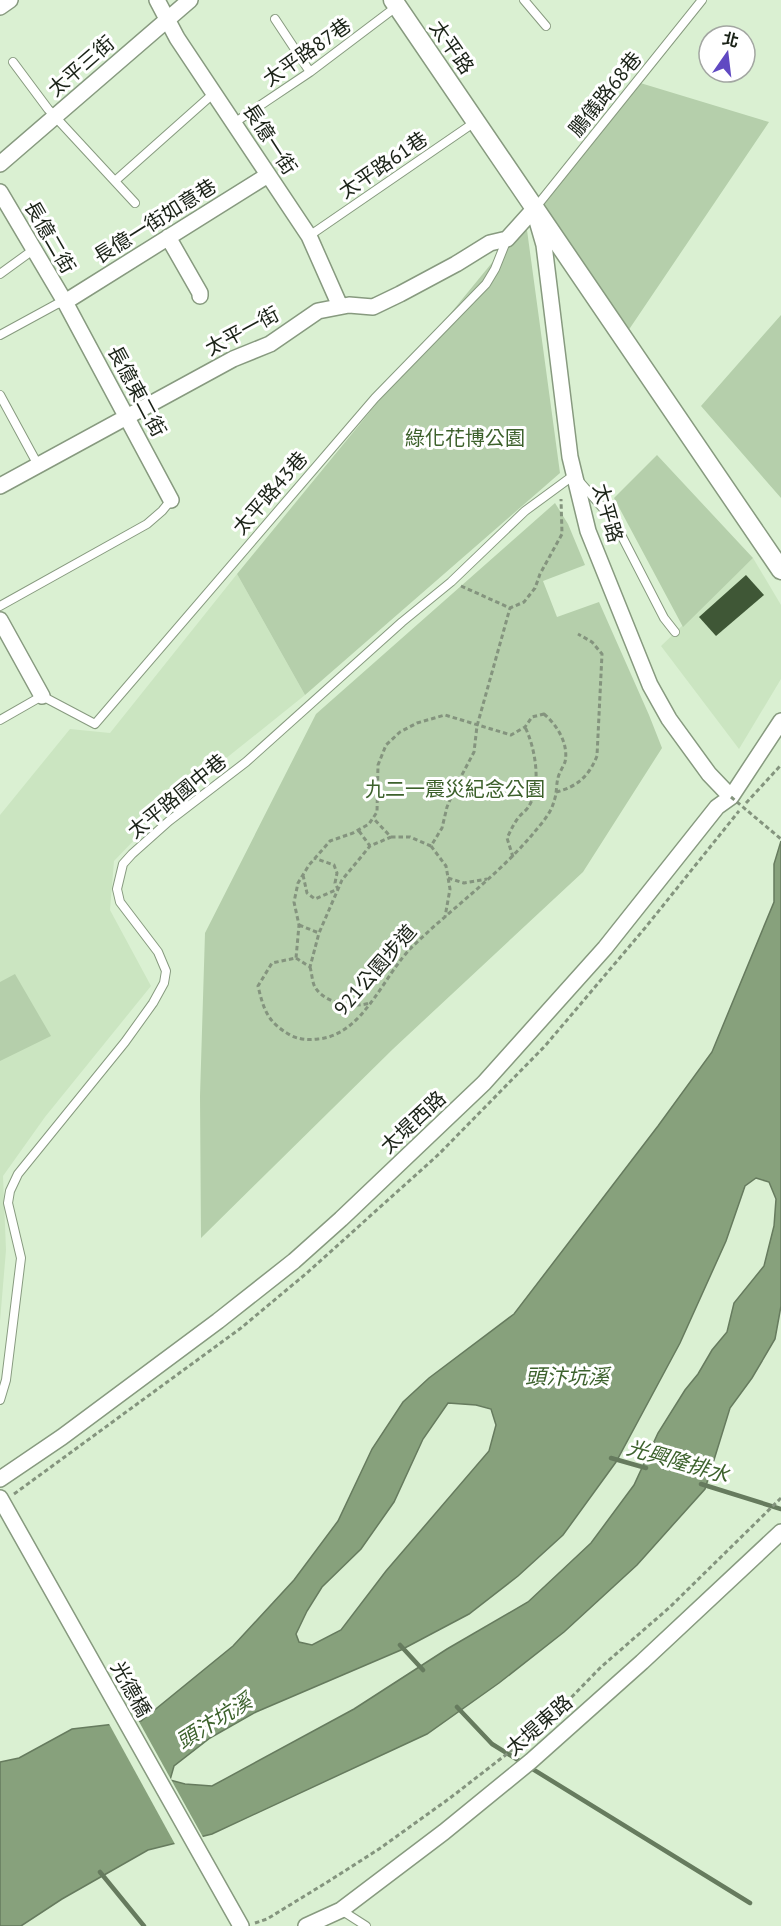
<svg xmlns="http://www.w3.org/2000/svg" width="781" height="1926" viewBox="0 0 781 1926" font-family="'PT Sans','Noto Sans TC',sans-serif">
<rect width="100%" height="100%" fill="#daf0d2"/>
<!-- built -->
<path fill="#cbe5c1" d="M753 558 781 605V679L739 749 661 646Z
M237 574 305 695 169 804 114 861 110 910 151 986 45 1117 3 1176 6 1250 0 1321V815L70 729 110 733Z"/>
<!-- green -->
<path fill="#b5cfab" d="M637 82 769 122 628 331 538 209Z
M527 230 560 473 305 695 237 574 509 242Z
M781 315V498L701 406Z
M657 455 753 558 683 627 614 498Z
M555 503 568 524 585 565 543 581 557 617 599 602 649 715 662 748 583 872 393 1049 201 1238 200 1096 205 933 316 714Z
M15 974 51 1036 0 1061V982Z"/>
<!-- water -->
<path fill="#87a17c" stroke="#667b5e" stroke-width="1.5" fill-rule="evenodd" d="M781 841V1306L775 1339 752 1378 730 1408 705 1489 637 1565 564 1632 499 1683 427 1734 212 1834 148 1850 62 1899 21 1926H0V1762L19 1758 72 1729 141 1721 233 1646 294 1580 338 1521 372 1449 403 1402 429 1378 514 1314 658 1126 712 1052 774 902V864ZM756 1178 769 1182 776 1199 774 1226 764 1266 734 1303 727 1332 712 1350 698 1374 685 1390 658 1433 634 1485 591 1543 528 1602 447 1649 354 1709 212 1786 185 1784 170 1780 174 1766 210 1738 256 1712 401 1650 469 1614 518 1576 563 1535 616 1462 680 1343 726 1241 745 1186ZM448 1403 476 1405 491 1409 496 1425 489 1451 386 1571 341 1630 312 1645 299 1642 296 1634 307 1611 322 1587 361 1549 394 1502 423 1439Z"/>
<!-- pier -->
<path fill="#daf0d2" d="M137 1718 204 1839 176 1846 108 1722Z"/>
<g fill="none" stroke-linecap="round" stroke-linejoin="round">
<!-- stream -->
<path stroke="#667b5e" stroke-width="4.5" d="M611 1458 646 1468
M701 1484 781 1509
M400 1645 423 1670
M457 1707 492 1744 750 1903
M100 1872 144 1926"/>
</g>
<!-- building -->
<path fill="#3f5736" d="M746 575 764 595 716 636 699 617Z"/>
<g fill="none" stroke-linecap="round" stroke-linejoin="round">
<defs>
<path id="service" d="M524 0 546 26
M275 19 310 72
M13 62 48 109 135 203
M234 123 310 72 396 7
M115 181 214 93
M536 207 702 0
M309 236 475 122
M0 274 33 250
M0 335 57 304 65 302
M0 395 38 465
M0 606 147 524 162 511 171 500
M0 720 42 696 95 724 375 398 486 284 495 269 507 239
M0 1400 6 1380 21 1258 8 1203 10 1191 18 1174 125 1042 153 1003 164 983 166 971 158 952 120 902 117 889 123 864 132 854 169 821 246 762 402 622 451 582 525 511 574 475 614 521 664 618 675 632
M341 1910 366 1926"/>
<path id="minor" d="M157 0 177 38 309 236 340 306
M0 7 10 0
M0 164 190 0
M0 192 65 302 171 500
M535 214 544 245 570 457 588 531 650 685 669 719 709 774 731 797
M168 237 200 293V296
M65 302 268 175
M0 486 233 359 270 344 318 311 349 305 373 307 400 294 456 264 490 243 507 239 534 209
M0 620 42 696
M0 1479 62 1437 218 1321 294 1261 341 1219 484 1083 605 948 717 807 731 797 781 721
M0 1498 241 1926
M306 1926 341 1910 444 1832 531 1761 642 1662 781 1532"/>
<path id="tertiary" d="M393 0 781 570"/>
</defs>
<!-- service casing -->
<use href="#service" stroke="#879a7f" stroke-width="10"/>
<!-- minor casing -->
<use href="#minor" stroke="#879a7f" stroke-width="18"/>
<!-- tertiary casing -->
<use href="#tertiary" stroke="#879a7f" stroke-width="21"/>
<!-- path -->
<path stroke="#84947e" stroke-width="3" stroke-dasharray="4.5 3" stroke-linecap="butt" d="M461 586 510 608 524 602 535 588 540 574 562 534 561 499
M544 714C557 725 569 744 565 762 563 767 559 773 558 778 556 785 557 794 554 801 551 814 540 825 532 835 496 877 452 908 413 946 383 975 364 1035 318 1039 309 1040 301 1040 292 1036 268 1023 264 1011 258 986L272 963 296 958 299 925 294 902 298 883 309 865 330 841 353 833 369 824 377 812 378 765 386 745 400 732 417 723 445 715 511 735 525 727 532 717Z
M556 792C577 787 589 776 597 756L602 654 592 642 578 634
M746 803 781 765
M359 831 370 846 391 837 373 818
M391 837H410L431 846 442 828 447 807 455 788 474 752 477 726 510 608
M431 846 446 866 450 889 445 917
M513 857 507 838C511 830 514 823 519 817 522 813 527 810 529 806 542 785 535 747 525 727
M303 875 307 893 315 899 338 889 335 883 337 873 334 865 314 858
M448 878 464 883 487 879
M299 925 319 933 342 880 370 846
M296 958 310 967 319 933
M310 967C312 973 312 985 317 990 328 1004 354 1008 370 1003
M14 1494 241 1328 308 1272 439 1154 545 1046 645 928 739 811
M255 1923 267 1919 329 1881 379 1849 450 1798 512 1750 557 1712 601 1667 670 1607 781 1498"/>
<!-- service -->
<use href="#service" stroke="#fff" stroke-width="8"/>
<!-- minor -->
<use href="#minor" stroke="#fff" stroke-width="15"/>
<!-- tertiary -->
<use href="#tertiary" stroke="#fff" stroke-width="18"/>
<!-- path-bridge -->
<path stroke="#84947e" stroke-width="3" stroke-dasharray="4.5 3" stroke-linecap="butt" d="M731 797 781 839"/>
</g>
<g text-anchor="middle" dominant-baseline="central" stroke-width="6" stroke-linejoin="round" paint-order="stroke">
<!-- street labels -->
<g font-size="20" fill="#1a2217" stroke="#fff">
<text transform="translate(452 47) rotate(55)">太平路</text>
<text transform="translate(307 52) rotate(-35)">太平路87巷</text>
<text transform="translate(81 66) rotate(-41)">太平三街</text>
<text transform="translate(605 94) rotate(-51)">鵬儀路68巷</text>
<text transform="translate(270 139) rotate(57)">長億一街</text>
<text transform="translate(383 165) rotate(-34)">太平路61巷</text>
<text transform="translate(155 221) rotate(-32)">長億一街如意巷</text>
<text transform="translate(50 237) rotate(60)">長億二街</text>
<text transform="translate(242 331) rotate(-28)">太平一街</text>
<text transform="translate(137 391) rotate(62)">長億東二街</text>
<text transform="translate(270 493) rotate(-49)">太平路43巷</text>
<text transform="translate(608 513) rotate(74)">太平路</text>
<text transform="translate(177 796) rotate(-39)">太平路國中巷</text>
<text transform="translate(375 970) rotate(-49)">921公園步道</text>
<text transform="translate(413 1122) rotate(-43)">太堤西路</text>
<text transform="translate(131 1689) rotate(61)">光德橋</text>
<text transform="translate(539 1725) rotate(-41)">太堤東路</text>
</g>
<!-- park labels -->
<g font-size="20" fill="#3d612c" stroke="#fff">
<text x="465" y="438">綠化花博公園</text>
<text x="455" y="789">九二一震災紀念公園</text>
</g>
<!-- water labels -->
<g font-size="21" font-style="italic" fill="#3d622d" stroke="#fff">
<text x="567" y="1376">頭汴坑溪</text>
<text transform="translate(678 1461) rotate(16)">光興隆排水</text>
<text transform="translate(214 1721) rotate(-32)">頭汴坑溪</text>
</g>
</g>
<!-- north arrow -->
<g transform="translate(727 54) rotate(14)"><circle r="28" fill="#ffffff" stroke="#a3a7a2" stroke-width="1.5"/>
<path d="M0-4.5L10 22L0 15L-10 22Z" fill="#6049c2"/>
<text y="-9" font-size="16" font-weight="bold" text-anchor="middle" fill="#1a2217">北</text>
</g>
</svg>
